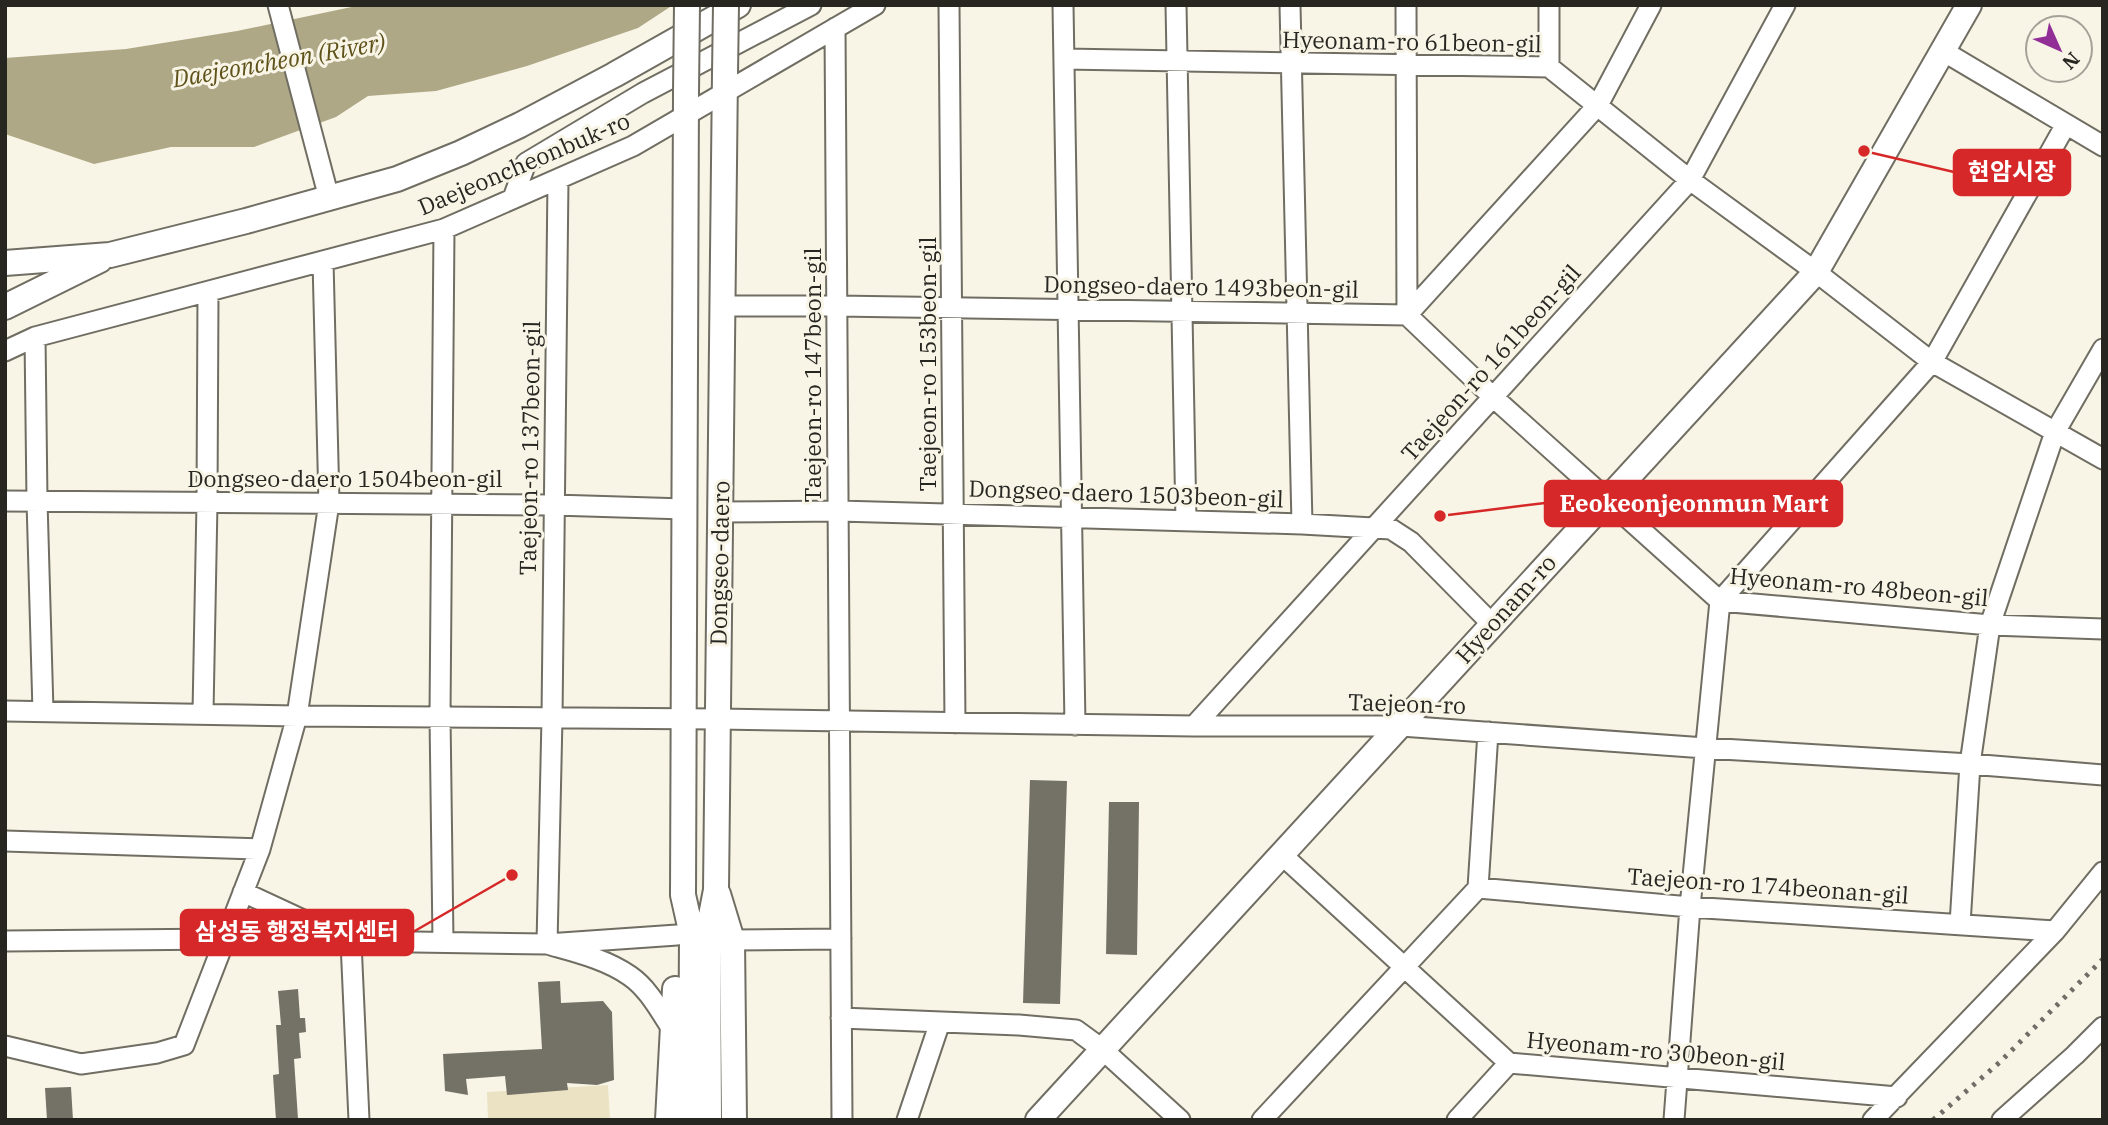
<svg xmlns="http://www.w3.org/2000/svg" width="2108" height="1125" viewBox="0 0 2108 1125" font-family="'IBM Plex Serif','Noto Sans KR',serif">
  <rect width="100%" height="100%" fill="#f8f5e7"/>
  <path fill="#eae2c3" d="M608 1085 610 1120H488L487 1092Z"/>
  <path fill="#afa887" d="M361 5H673L638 28 527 66 436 91 368 96 336 117 254 147H171L94 164 5 134V58L126 49 237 31Z"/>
  <path fill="#747166" d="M1030 780 1067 781 1060 1004 1023 1003Z
    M1109 802H1139L1137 955 1106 954Z
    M560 981 561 1003 603 1001 612 1012 614 1080 597 1085 567 1083 568 1090 507 1095 505 1076 466 1079 468 1095 445 1091 443 1054 542 1049 538 982Z
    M298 989 300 1018H305L306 1032 299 1033 301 1058 294 1059 298 1119 276 1120 273 1075 279 1074 276 1025H281L278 991Z
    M71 1087 73 1120H47L45 1088Z"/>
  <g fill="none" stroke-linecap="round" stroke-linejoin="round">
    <g stroke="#706d62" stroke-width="23">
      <path id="minor" d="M278 5 329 198
        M949 5 955 723
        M1063 5 1075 725
        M1176 5 1186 521
        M1290 5 1302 524
        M1406 5 1407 315
        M1549 5V67
        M835 28 842 1120
        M1943 51 2103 146
        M1064 59 1549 67 1690 180 1816 272 1932 362 2103 459
        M558 179 552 718 547 944C575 952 606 959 630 976 649 989 661 1013 674 1032
        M513 198 526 163 643 93 811 5
        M723 306H837L1407 315 1493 397 1720 601 1990 625 2103 629
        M1407 315 1598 105 1651 5
        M35 337 37 501 43 711
        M5 351 35 337 444 229 633 146 875 5
        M5 501 554 505 685 509
        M720 512 839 511 1302 524 1391 529 1411 542 1492 624
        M5 711 297 716 718 719 1194 726H1401L1705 748 1970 764 2103 775
        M203 713 207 503 208 292
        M1194 726 1690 180 1785 5
        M5 841 260 849
        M1281 854 1509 1063 1897 1097
        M1478 888 1690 907 2055 931
        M243 892 344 939
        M1960 924 1970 764 1990 625 2055 432 2103 349
        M732 940 841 939
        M5 941 224 939 547 944 677 935
        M443 941 440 716 444 229
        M351 942 359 1120
        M841 1018 1019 1025 1076 1030 1102 1049 1180 1120
        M5 1046 81 1064 157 1053 184 1045 260 849 297 716 329 503 323 261
        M907 1120 940 1022
        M1262 1120 1478 888 1488 732
        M1457 1120 1509 1063
        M1674 1120 1690 907 1720 601 1932 362 2065 126
        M1873 1120 2055 931 2103 872
        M2002 1120 2075 1055 2103 1027"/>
    </g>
    <g stroke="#706d62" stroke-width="28">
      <path id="major" d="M686 92 683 895 692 935 691 1120
        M5 263 110 255 246 221 397 179 461 153 520 125 614 75 738 5
        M5 307 100 260
        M718 894 732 940 734 1120
        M668 1120 675 989
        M709 1120 708 931 716 890 725 73
        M1038 1120 1816 272 1969 5"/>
    </g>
    <use href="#minor" stroke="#fff" stroke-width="19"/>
    <use href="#major" stroke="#fff" stroke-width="24"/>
    <path stroke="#6f6d65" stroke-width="5" stroke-dasharray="3.5 7" stroke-linecap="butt" d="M1933 1120 2000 1062 2103 959"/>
    <g stroke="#706d62" stroke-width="28" stroke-linecap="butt">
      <path id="major-bridge" d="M725 73 726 5
        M686 92 687 5"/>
    </g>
    <use href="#major-bridge" stroke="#fff" stroke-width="24"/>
  </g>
  <g text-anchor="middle" stroke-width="6" stroke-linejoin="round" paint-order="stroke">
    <g font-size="23" fill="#272621" stroke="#f8f5e7">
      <text transform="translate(1412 42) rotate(1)" y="8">Hyeonam-ro 61beon-gil</text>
      <text transform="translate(524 164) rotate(-23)" y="8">Daejeoncheonbuk-ro</text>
      <text transform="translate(1201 287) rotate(1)" y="8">Dongseo-daero 1493beon-gil</text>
      <text transform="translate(1491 363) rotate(-48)" y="8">Taejeon-ro 161beon-gil</text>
      <text transform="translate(928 364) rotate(-90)" y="8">Taejeon-ro 153beon-gil</text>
      <text transform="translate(813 375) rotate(-90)" y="8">Taejeon-ro 147beon-gil</text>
      <text transform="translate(530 448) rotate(-89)" y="8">Taejeon-ro 137beon-gil</text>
      <text x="345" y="487">Dongseo-daero 1504beon-gil</text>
      <text transform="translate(1126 494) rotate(2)" y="8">Dongseo-daero 1503beon-gil</text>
      <text transform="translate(720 563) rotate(-89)" y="8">Dongseo-daero</text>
      <text transform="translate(1859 587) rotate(5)" y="8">Hyeonam-ro 48beon-gil</text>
      <text transform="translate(1506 609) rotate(-48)" y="8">Hyeonam-ro</text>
      <text transform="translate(1407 704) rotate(2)" y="8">Taejeon-ro</text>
      <text transform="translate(1768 886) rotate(4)" y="8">Taejeon-ro 174beonan-gil</text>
      <text transform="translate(1656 1051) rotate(5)" y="8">Hyeonam-ro 30beon-gil</text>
    </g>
    <g font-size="24" font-style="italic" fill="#5e5119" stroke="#f8f5e7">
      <text transform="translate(279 61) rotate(-10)" y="8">Daejeoncheon (River)</text>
    </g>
  </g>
  <path fill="none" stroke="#d62828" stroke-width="2.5" d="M1864 151L1954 172M1440 516L1545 503M512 875L413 932"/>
  <g fill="#d62828" stroke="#f8f5e7" stroke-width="2.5">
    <circle cx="1864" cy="151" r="7"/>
    <circle cx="1440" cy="516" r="7"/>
    <circle cx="512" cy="875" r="7"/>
  </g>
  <g fill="#d62828" stroke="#d62828" stroke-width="2.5">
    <rect x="1954" y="150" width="116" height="45" rx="7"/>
    <rect x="1545" y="481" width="297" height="45" rx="7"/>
    <rect x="181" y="910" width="232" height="45" rx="7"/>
  </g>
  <g font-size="24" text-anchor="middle" font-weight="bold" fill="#fff">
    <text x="2012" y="180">현암시장</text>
    <text x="1694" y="512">Eeokeonjeonmun Mart</text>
    <text x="297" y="940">삼성동 행정복지센터</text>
  </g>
  <rect width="2108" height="1125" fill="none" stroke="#272621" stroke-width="14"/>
  <g transform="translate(2059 49) rotate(135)"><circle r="33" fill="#f8f5e7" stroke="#a4a298" stroke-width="2"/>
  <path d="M0-5L12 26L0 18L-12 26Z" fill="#912f96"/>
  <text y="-10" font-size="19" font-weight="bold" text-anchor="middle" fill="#272621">N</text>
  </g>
</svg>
